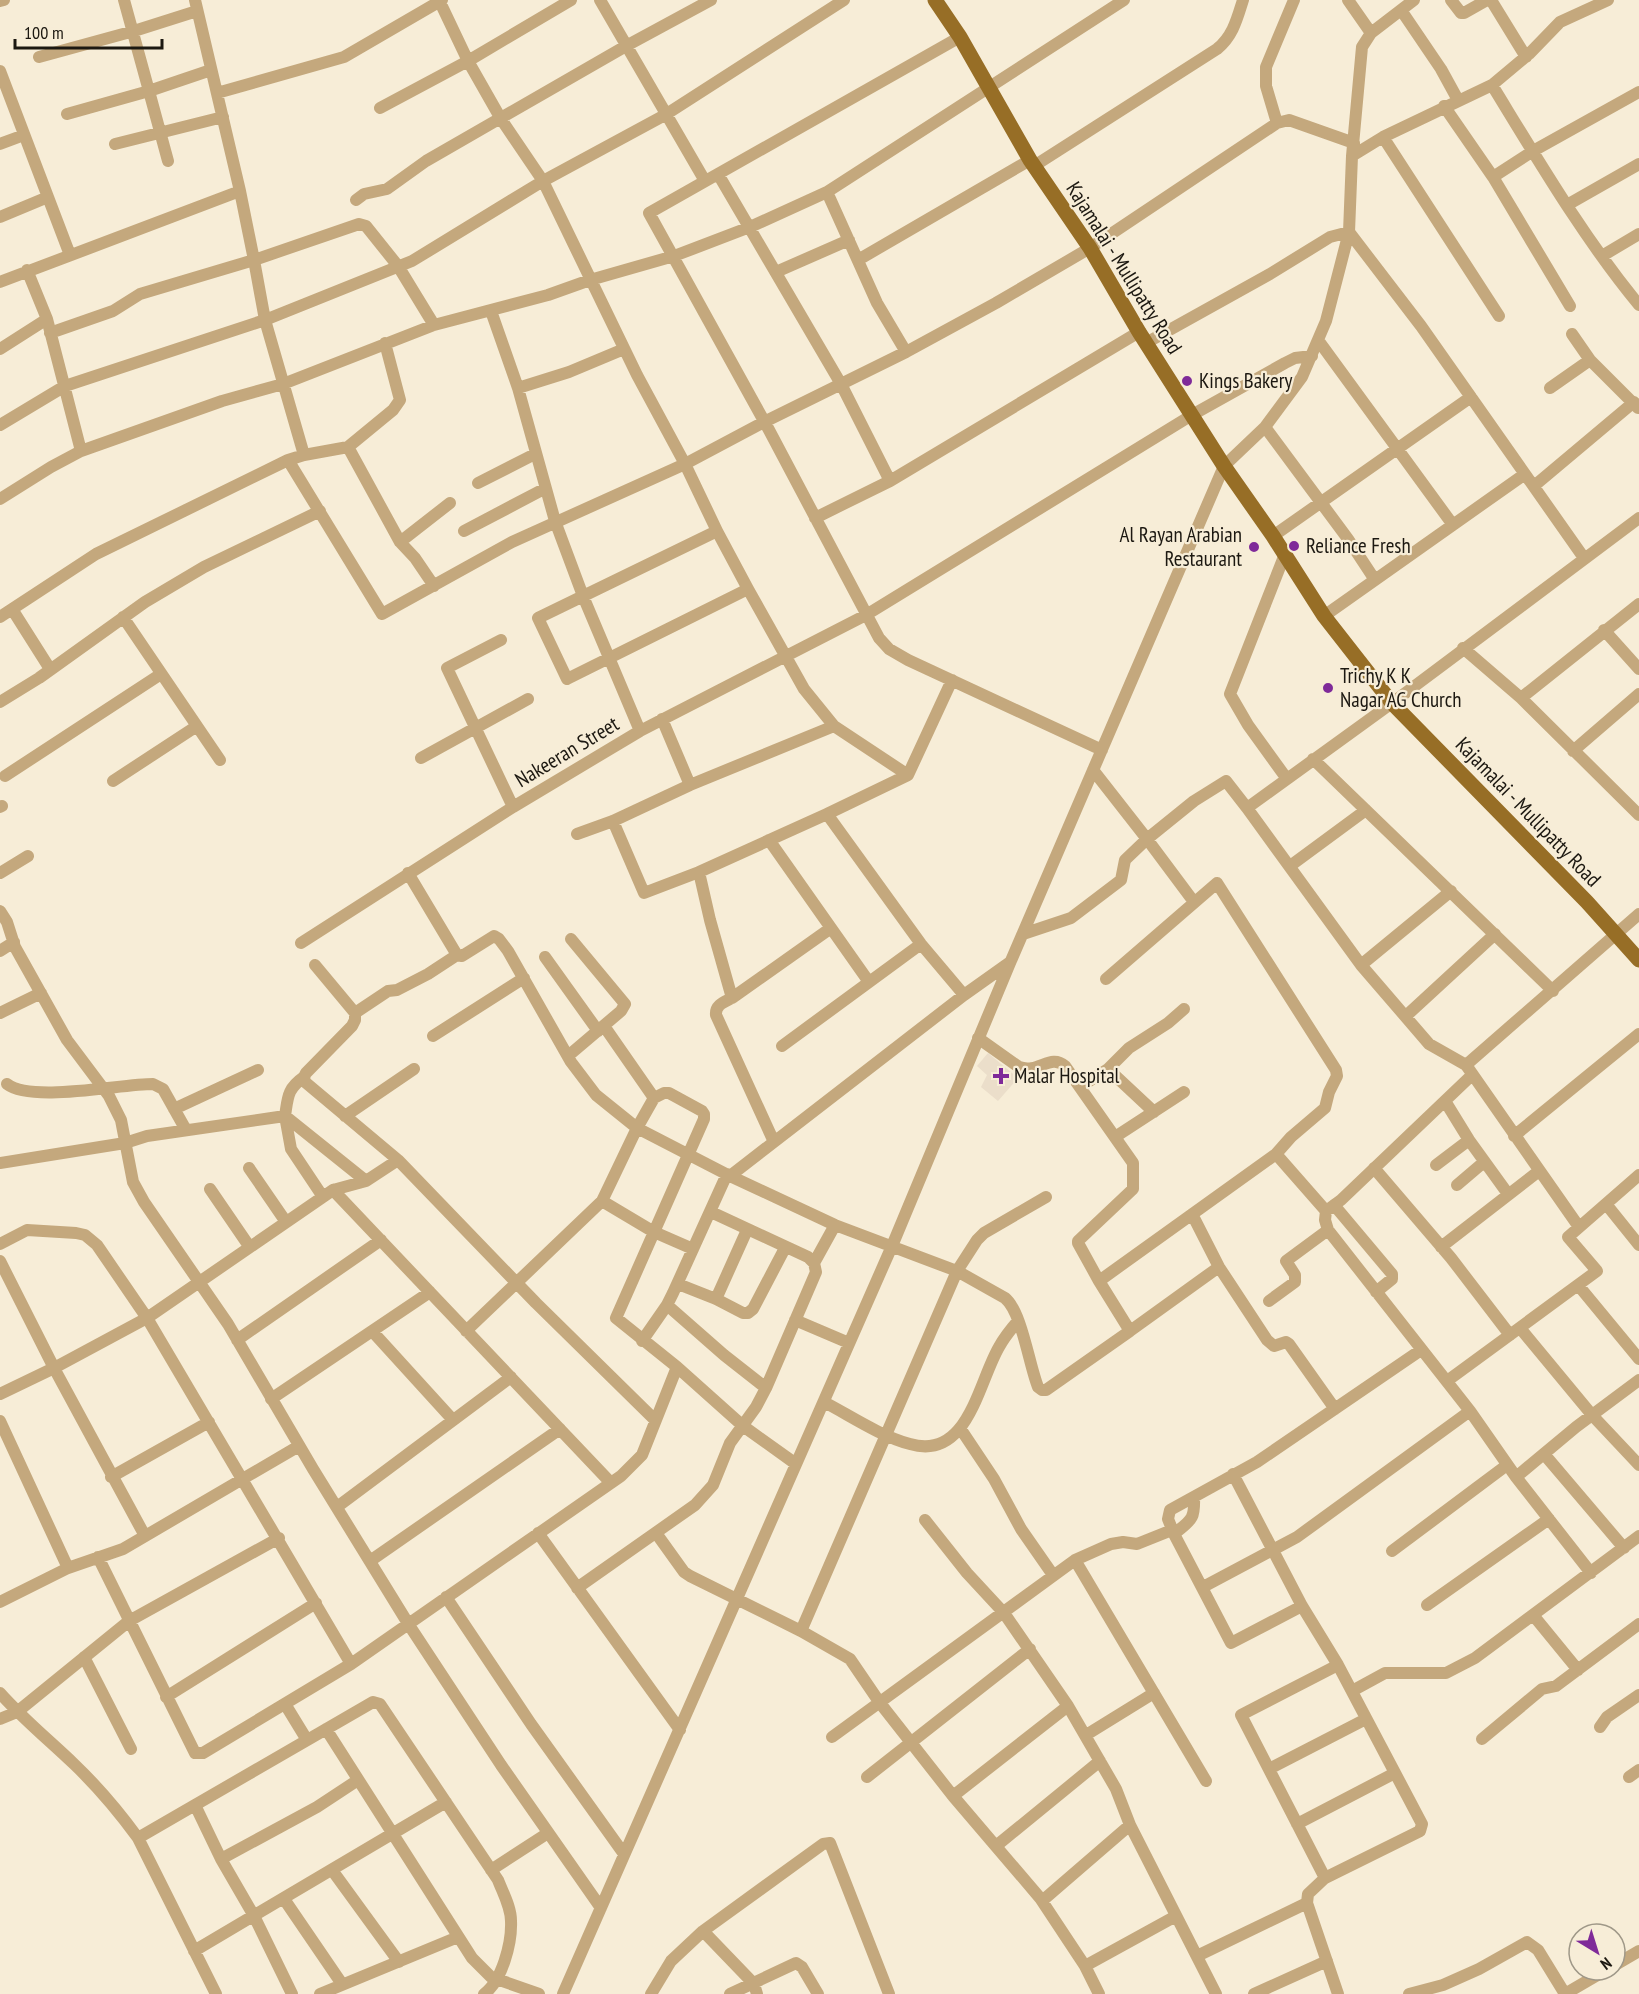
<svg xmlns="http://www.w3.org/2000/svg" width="1639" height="1994" viewBox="0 0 1639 1994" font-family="'PT Sans Narrow',sans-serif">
  <rect width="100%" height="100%" fill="#f7edd7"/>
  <path fill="#ebdeca" d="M988 1053 1018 1078 998 1101 981 1087 987 1075 977 1066Z"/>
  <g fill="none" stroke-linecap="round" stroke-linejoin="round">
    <path stroke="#c4a87d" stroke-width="12" d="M439 0 468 61 501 119 543 181 637 375 685 464 717 531 748 589 804 689 834 726 908 775
      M600 0 705 181
      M1348 0 1371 33
      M1451 0 1461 13H1464L1487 0
      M1491 0 1526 57
      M0 1 4 0
      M1401 10 1441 69 1458 100
      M960 37 649 213 769 430 879 638 889 649 908 660 1102 750
      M39 57 134 31 197 11
      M0 71 70 255
      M1492 85 1529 54 1560 22 1608 0
      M217 93 344 57 442 0
      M1444 106 1493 177 1570 306
      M380 108 468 61 571 0
      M67 114 149 91 124 0
      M1277 123 1266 86V67L1294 0
      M1383 137 1499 316
      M0 144 24 135
      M115 144 223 117
      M1352 156 1383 137 1492 85C1538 160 1583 237 1639 305
      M168 161 149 91 211 70
      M1034 166 1217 49C1233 36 1237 19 1243 0
      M718 174 841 384 890 481
      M1493 177 1533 151 1639 92
      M827 192 877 303 906 352
      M356 200 364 194 387 189 426 161 626 46 711 0
      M1567 205 1639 164
      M0 217 48 197
      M1602 256 1639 234
      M858 260 1030 160
      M27 270 47 319 81 451
      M776 272 849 240
      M0 282 240 191 195 0
      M491 311 518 388 555 521 583 596 640 731
      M434 325 398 266 366 226 359 224 254 260 265 320 304 455 288 460 382 614 512 542 685 464 764 422 906 352 996 303 1090 248 1277 123 1289 120 1354 143
      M50 333 113 311 140 294 254 260 240 191
      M1572 334 1590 360 1638 408
      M1318 340 1453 525
      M1146 343 1270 274 1330 237 1349 232 1421 326 1584 558
      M0 349 47 319
      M518 388 569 372 624 349
      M1550 388 1590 360
      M0 425 65 386 265 320 412 261 543 181 665 115 844 0
      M1265 427 1348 539 1375 580
      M348 447 400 542 415 558 434 586
      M304 455 348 447 393 410 400 400 385 343
      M478 483 535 454
      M1534 486 1634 402
      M0 499 51 467 81 451 222 401 283 384 434 325 548 295 590 280 674 256 750 227 827 192 1124 0
      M815 518 890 481 1139 332
      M464 531 544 489
      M717 531 538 618 567 679 748 589
      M1273 536 1471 397
      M400 542 450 503
      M1285 554 1230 694 1248 725 1287 779
      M12 609 50 669
      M1324 616 1525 474
      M0 617 96 554 288 460
      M123 617 220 760
      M1604 630 1639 669
      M501 640 447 668 513 807
      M1463 648 1521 698 1639 815
      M1521 698 1639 604
      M0 702 39 678 145 602 204 567 320 511
      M662 719 690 785
      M1573 751 1639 694
      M421 758 528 699
      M1313 759 1553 991
      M1093 770 1147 839 1194 801 1226 781 1247 808 1392 703 1639 518
      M5 776 161 674
      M113 781 197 726
      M0 807 2 806
      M1247 808 1361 965 1429 1044 1466 1065
      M827 814 908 775 952 680
      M613 821 644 893 699 872
      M577 834 613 821 690 785 834 726
      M769 840 869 982
      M1290 866 1366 810
      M0 873 28 856
      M408 873 457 955 462 956 494 936 499 939 508 951 571 1062 596 1095 637 1128 730 1176 835 1225 957 1271 1005 1298C1022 1312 1029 1365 1038 1387L1042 1390H1046L1130 1331 1099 1281 1078 1243V1241L1133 1189V1163L1065 1066C1050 1053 1039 1074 1019 1067L978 1038
      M0 911 7 922 15 947 67 1040 109 1096 121 1120 133 1182 144 1202 228 1324 313 1469 409 1625 501 1765 601 1908
      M1023 934 1071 918 1121 880 1125 860 1147 839 1194 902
      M301 943 513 807 640 731 866 615 1192 415 1285 363 1295 358 1312 356
      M0 951 14 942
      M545 957 598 1031
      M315 965 355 1013V1020L352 1026 306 1073 304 1077 305 1082 398 1160 536 1303 655 1420
      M1361 965 1451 891
      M1106 979 1217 883 1336 1070 1337 1076 1329 1092 1325 1108 1291 1137 1276 1154
      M732 998 831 928
      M0 1013 41 993
      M355 1013 388 991 397 990 428 974 457 955
      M1406 1016 1495 934
      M604 1026 654 1098
      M433 1036 524 978
      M782 1046 921 944
      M568 1056 621 1011 625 1004 571 939
      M1108 1069 1154 1112
      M304 1077C287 1089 288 1097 285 1116L366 1181
      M7 1084C32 1103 120 1084 153 1084L163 1089 186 1130
      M1080 1087 1108 1069 1129 1048 1168 1023 1184 1009
      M1445 1101 1469 1140 1508 1194
      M174 1109 258 1070
      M345 1116 414 1069
      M1514 1136 1639 1034
      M1115 1137 1184 1092
      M774 1142 716 1015C715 1005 724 1002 732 998L710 920 699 872 827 814 921 944 964 995
      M0 1163 125 1143 147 1136 285 1116 291 1149 323 1197
      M1436 1165 1469 1140
      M249 1168 286 1222
      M1374 1168 1451 1258 1510 1335
      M730 1176 964 995 1009 963
      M1457 1185 1484 1162
      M210 1189 249 1246
      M333 1190 366 1181 398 1160
      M602 1201 654 1232 693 1249
      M1606 1204 1639 1245
      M1334 1205 1392 1274V1279L1376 1292
      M1326 1211 1325 1220 1328 1230 1470 1411 1516 1477 1591 1573
      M1192 1214 1219 1267 1267 1340 1274 1346 1286 1342 1289 1344 1335 1409
      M1579 1227 1466 1065 1639 914
      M0 1244 27 1230 76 1233 85 1235 97 1245 147 1318 351 1664 621 1476 642 1455 677 1367
      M1441 1247 1539 1171
      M0 1261 54 1368 145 1536
      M814 1263 835 1225
      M1099 1281 1276 1154 1326 1211 1341 1200 1472 1075
      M678 1284 716 1299 743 1313H748L753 1309 785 1248
      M1578 1285 1639 1359
      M716 1299 747 1230
      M1269 1301 1295 1282V1275L1286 1261 1328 1230
      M667 1305 724 1355 766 1388
      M795 1320 849 1343
      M1520 1328 1592 1415 1639 1465
      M372 1331 453 1420
      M466 1331 602 1201 637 1128 654 1098 664 1093H669L702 1111 704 1114V1119L616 1318 677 1367 743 1426 796 1464
      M1130 1331 1219 1267
      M237 1340 381 1240
      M642 1341 667 1305 673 1293 727 1174
      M1447 1381 1597 1271 1568 1237 1639 1175
      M0 1394 54 1368 147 1318 333 1190 611 1483
      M271 1399 430 1292
      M824 1402C851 1416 880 1436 910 1444 968 1461 978 1383 999 1347 1004 1338 1011 1329 1018 1321
      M0 1421 68 1568
      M960 1428 994 1479 1021 1529 1053 1575
      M1544 1454 1624 1548
      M1233 1474 1302 1606 1338 1665 1422 1824 1420 1831 1325 1878 1308 1894 1307 1903 1338 1994
      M111 1477 209 1422
      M1516 1477 1576 1427 1639 1380
      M337 1507 511 1377
      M925 1520 967 1573 1004 1613 1068 1706 1116 1789 1130 1825 1216 1994
      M538 1533 680 1730
      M656 1533 684 1572 690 1576 801 1631 850 1659 880 1703 953 1796 1040 1898 1085 1966 1099 1994
      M1174 1534C1191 1520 1195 1520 1194 1497
      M1392 1551 1507 1465
      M98 1557 195 1753H203L351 1664
      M1075 1560 1206 1781
      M370 1561 560 1429
      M1203 1587 1297 1537 1470 1411
      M577 1588 695 1505 713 1485 730 1443 756 1407 766 1388 816 1272 814 1263 808 1257 711 1212
      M446 1597 531 1724 624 1854
      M0 1602 68 1568 123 1549 299 1446
      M1427 1605 1549 1519
      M1302 1606 1231 1643 1174 1534 1168 1519 1170 1510 1257 1462 1421 1350
      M1533 1615 1578 1670
      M801 1631 957 1271 977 1240 984 1233 1046 1197
      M84 1657 131 1749
      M1352 1691 1385 1673H1446L1475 1658 1639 1536
      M0 1693C23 1719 49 1740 74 1764 97 1786 119 1812 138 1838L216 1994
      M166 1697 316 1603
      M285 1704 307 1740
      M0 1719 17 1712 129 1621 279 1538
      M1600 1727 1607 1717 1639 1695
      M326 1729 472 1958 491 1977 539 1994
      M1086 1735 1154 1693
      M832 1737 1075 1560 1111 1544 1123 1542 1137 1544 1172 1530
      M1482 1739 1542 1689 1556 1686 1639 1624
      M1269 1769 1366 1719
      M867 1777 1030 1649
      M1629 1777 1639 1770
      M953 1796 1068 1706
      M195 1805 221 1859 254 1916 292 1994
      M1297 1824 1395 1773
      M138 1838 373 1702 380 1704 498 1880C503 1893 511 1907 511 1921 512 1943 502 1981 484 1994
      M996 1846 1100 1761
      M221 1859 317 1807 358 1780
      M332 1870 399 1962
      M491 1870 548 1833
      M1325 1878 1241 1715 1338 1665
      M284 1899 342 1984
      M1042 1901 1130 1825
      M703 1931 754 1984 757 1994
      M194 1951 446 1802
      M1197 1956 1307 1903
      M1615 1965 1639 1951
      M1085 1966 1176 1916
      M320 1994 458 1937
      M563 1994 892 1246 1010 963 1224 466 1265 427 1302 377 1326 321 1349 232 1352 156 1362 47 1371 33 1414 0
      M651 1994 671 1961 703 1931 823 1844 830 1843 889 1994
      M730 1994 796 1963 802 1967 818 1994
      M1254 1994 1327 1961
      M1409 1994 1443 1985 1479 1969 1527 1942 1538 1950 1565 1994
      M1565 1994 1606 1970"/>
    <path stroke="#976e26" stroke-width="15" d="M935 0 960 37 1030 160 1090 248 1139 332 1224 466 1273 536 1324 616 1392 703 1587 902 1639 960"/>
  </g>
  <g fill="#7f2a99" stroke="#f7edd7" stroke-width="2">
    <circle cx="1187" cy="381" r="6"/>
    <circle cx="1294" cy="546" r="6"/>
    <circle cx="1254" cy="547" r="6"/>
    <circle cx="1328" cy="688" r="6"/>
    <path d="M998 1067h6v6h6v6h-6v6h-6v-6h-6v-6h6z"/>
  </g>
  <g text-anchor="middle" stroke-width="4.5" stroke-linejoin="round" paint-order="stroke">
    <g font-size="21" fill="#1c1811" stroke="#f7edd7">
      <text transform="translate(1124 268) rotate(58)" y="7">Kajamalai - Mullipatty Road</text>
      <text transform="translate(567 752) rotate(-31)" y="7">Nakeeran Street</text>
      <text transform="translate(1528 812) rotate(46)" y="7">Kajamalai - Mullipatty Road</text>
    </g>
    <g font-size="21" fill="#1c1811" stroke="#f7edd7" text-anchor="start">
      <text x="1199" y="388">Kings Bakery</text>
      <text x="1242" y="542" text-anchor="end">Al Rayan Arabian<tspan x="1242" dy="24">Restaurant</tspan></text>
      <text x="1306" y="553">Reliance Fresh</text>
      <text x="1340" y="683">Trichy K K<tspan x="1340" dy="24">Nagar AG Church</tspan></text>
      <text x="1014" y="1083">Malar Hospital</text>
    </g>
  </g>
  <g transform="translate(1597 1952) rotate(142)"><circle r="28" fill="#f7edd7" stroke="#9f9888" stroke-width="1.5"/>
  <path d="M0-4.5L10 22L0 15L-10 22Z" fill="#7f2a99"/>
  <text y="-9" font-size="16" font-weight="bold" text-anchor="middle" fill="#1c1811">N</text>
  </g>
  <path d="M15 39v9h147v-9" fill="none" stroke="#1c1811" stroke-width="3"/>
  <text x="24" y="39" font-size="18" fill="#1c1811" stroke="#f7edd7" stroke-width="4.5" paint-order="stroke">100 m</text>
</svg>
